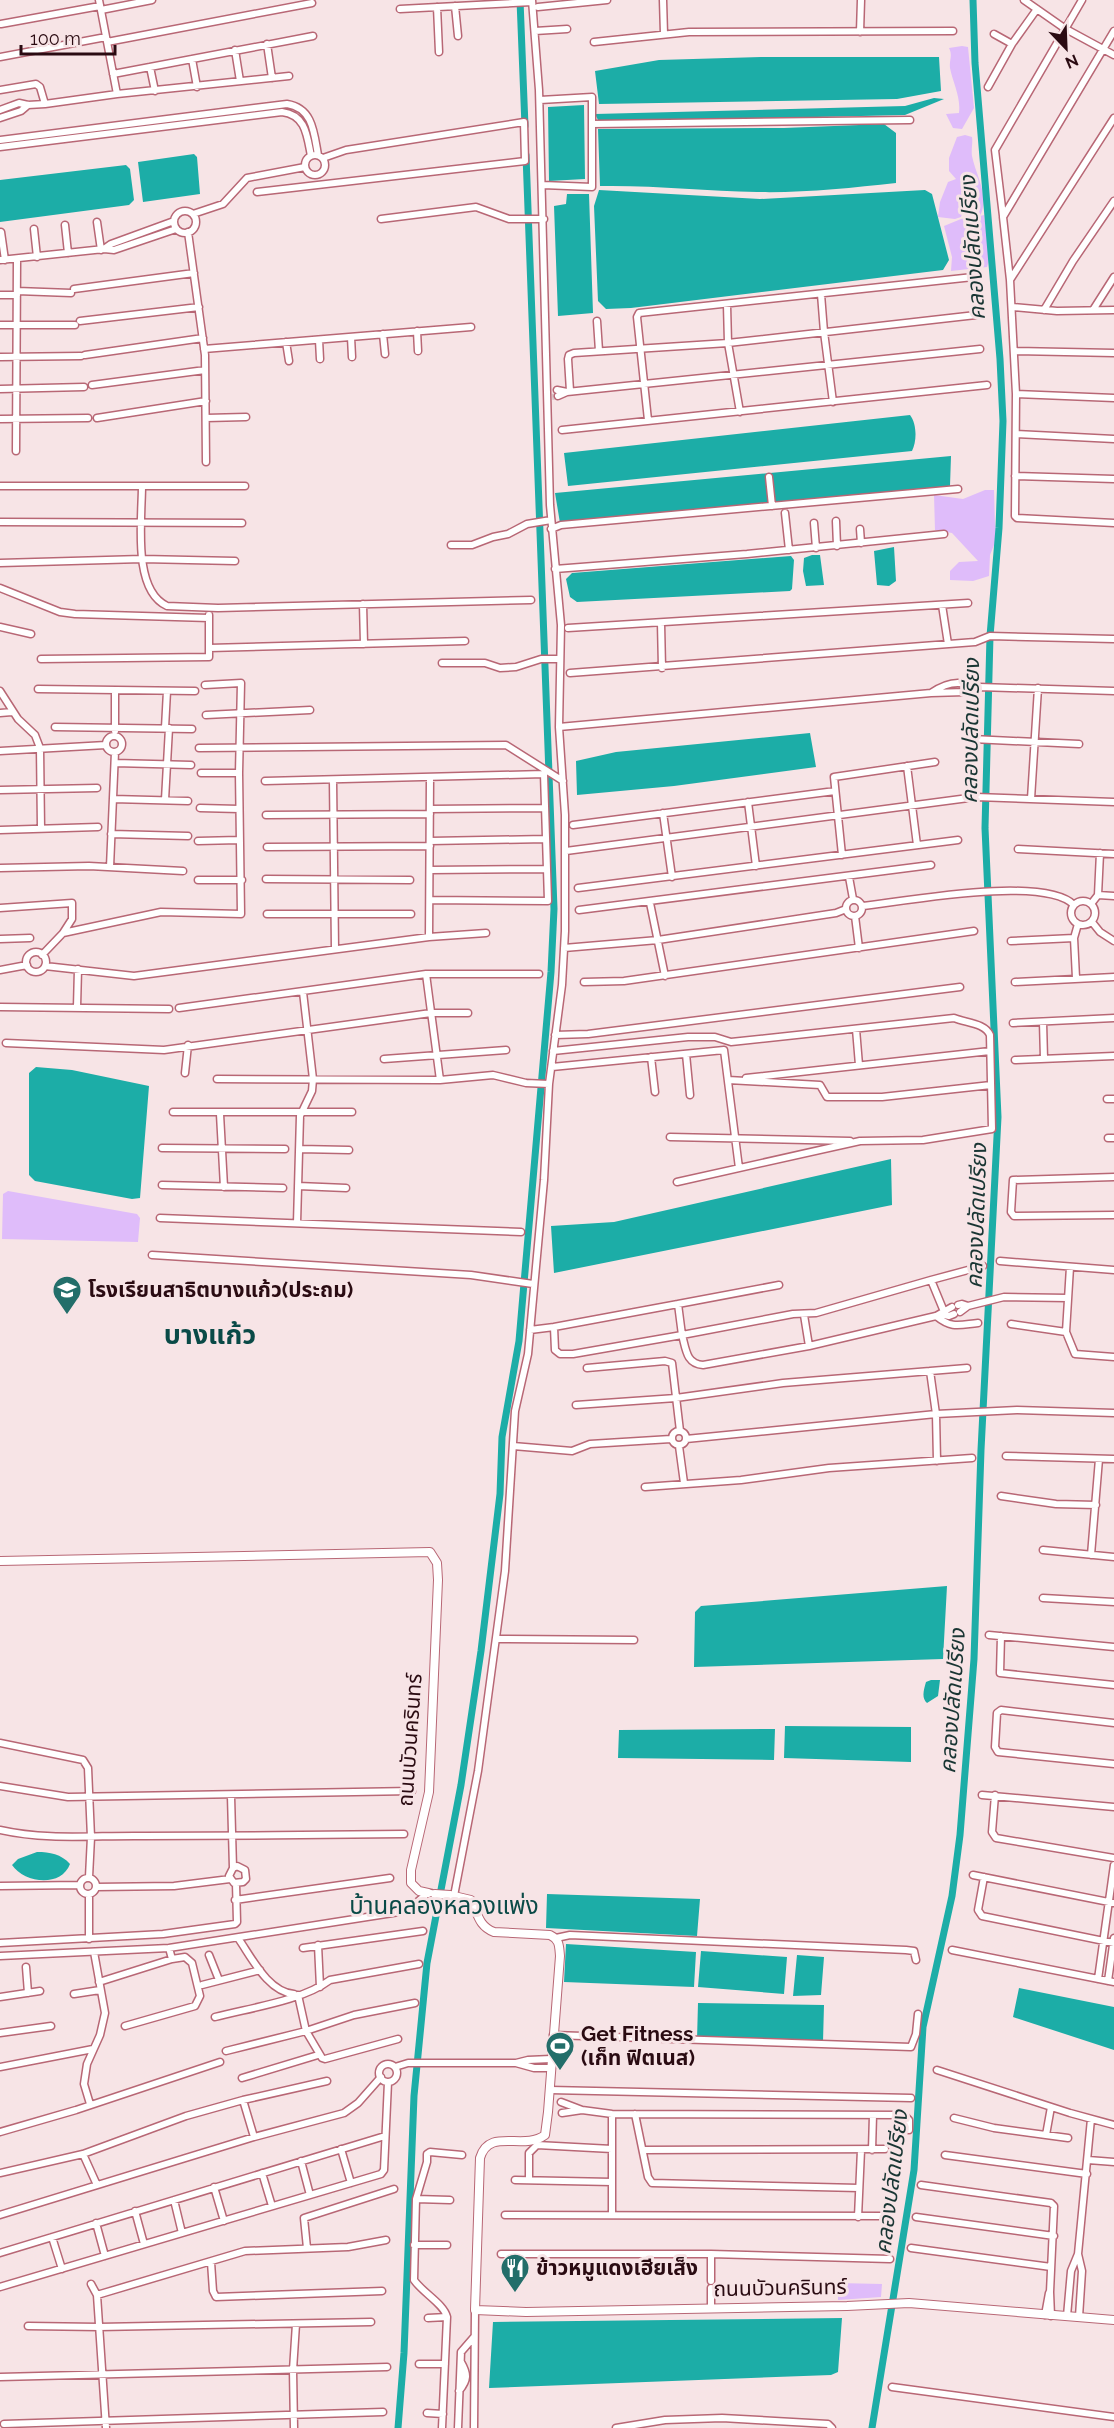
<svg xmlns="http://www.w3.org/2000/svg" width="1114" height="2428" viewBox="0 0 1114 2428" font-family="Raleway,'Noto Sans Thai',sans-serif">
  <rect width="100%" height="100%" fill="#f7e4e6"/>
  <path fill="#dfbcfa" d="M962 46 968 47 974 108 962 129 953 128 946 114 959 113C961 97 953 83 950 68 949 60 953 56 949 48Z
    M965 135 972 137C973 143 971 149 972 156 976 176 990 196 980 216L984 215C986 232 993 251 987 267L951 271 952 257 944 226 961 219 979 216 969 210 963 211 961 217 955 219 938 217 940 202 948 182 956 179 949 171V158L957 137Z
    M985 490H994L995 525 998 535 990 555 989 576 973 581 950 580V571L959 562 978 561 952 533 935 530 934 495 963 499Z
    M8 1191 137 1214 140 1218 138 1242 2 1239 3 1194Z
    M838 2283 882 2284 881 2297 838 2300Z"/>
  <path fill="#1cada7" d="M761 57H939L941 91 897 99 599 104 595 71 659 60Z
    M934 98 944 99 905 115 599 122 595 114 905 106Z
    M584 105 585 179 549 181 548 107Z
    M884 124 896 133V183C850 188 804 193 757 192 705 191 653 185 600 186L598 129 784 128Z
    M194 154 197 157 200 194 143 202 138 162Z
    M126 165 130 169 134 200 129 205 0 222V180Z
    M599 190 760 199 925 190 932 194 949 260 943 270 631 308 606 309 598 301 594 206Z
    M567 194H589L593 313 558 316 554 206 566 204Z
    M910 415C917 424 917 441 912 451L568 486 564 453Z
    M951 456 950 486 560 523 555 493Z
    M894 547 896 581 889 586 877 585 874 551Z
    M812 555H820L824 585 806 586 803 571 804 558Z
    M791 556 794 560 792 589 790 591 577 602 570 597 566 579 572 573Z
    M810 733 816 767 674 786 577 795 576 761 616 752Z
    M36 1067 72 1070 149 1086 140 1198 132 1199 35 1181 29 1175V1073Z
    M891 1159 892 1205 554 1273 551 1226 614 1222Z
    M947 1586 943 1659 694 1667 695 1612 701 1606Z
    M931 1680H940L938 1696 927 1703C921 1698 924 1689 926 1682Z
    M785 1726 911 1727V1762L784 1758Z
    M775 1729 774 1760 618 1758 619 1730Z
    M37 1852C50 1852 61 1854 70 1864 61 1888 24 1883 12 1865L18 1859Z
    M547 1894 700 1899 697 1936 546 1928Z
    M566 1944 696 1952 694 1987 564 1982Z
    M701 1951 787 1957 784 1994 698 1987Z
    M797 1955 824 1957 821 1995 793 1996Z
    M1019 1988 1114 2007V2050L1013 2017Z
    M698 2003 824 2005 823 2042 697 2040Z
    M842 2318 838 2372 831 2375 489 2388 493 2322Z"/>
  <g fill="none" stroke-linecap="round" stroke-linejoin="round">
    <path stroke="#1cada7" stroke-width="7" d="M520 0 525 126
      M398 2428 404 2353 414 2096 427 1963 461 1785 481 1651 500 1494 502 1437 519 1341 551 972 554 909 526 155
      M872 2428 914 2170 923 2027 952 1896 960 1835 974 1659 981 1450 998 1117 985 828 990 636 999 528 1003 421 1000 359 975 63 973 0"/>
    <path stroke="#d8c3c6" stroke-width="6" stroke-dasharray="6 3" stroke-linecap="butt" d="M552 397 558 396"/>
    <g stroke="#b86775" stroke-width="9">
      <path id="minor" d="M99 0 117 94
        M663 0 664 34
        M1024 0 1064 28 1114 55
        M455 6 458 36
        M437 7 439 52
        M538 7 607 0
        M400 9 532 2
        M101 10 152 0
        M1 24 100 6
        M535 31 567 29
        M860 32 861 0
        M994 34 1012 44
        M107 42 312 3
        M594 42 689 32 953 31
        M267 44 272 78
        M235 50 240 81
        M0 57 106 37
        M192 59 197 87
        M150 67 155 91
        M113 74 313 36
        M988 87 1012 44 1037 9
        M0 90 36 84 40 87 45 104
        M540 100 592 97V124L910 120
        M0 110 19 103 28 105 45 104 117 94 289 76
        M0 118 21 111 28 105
        M1114 118 1010 280 1016 394 1015 516 1017 518 1114 523
        M0 140 287 104C313 108 314 133 318 155
        M0 147 282 112C306 115 307 136 311 156
        M305 165a10 10 0 1 1 20 0a10 10 0 1 1-20 0Z
        M543 185 592 187V124
        M257 192 525 161 524 122 346 150 323 158
        M174 222a11 11 0 1 1 22 0a11 11 0 1 1-22 0Z
        M193 214 223 204 247 178 305 167
        M1003 216 995 150 1082 0
        M381 219 476 207 509 219H544
        M97 222 101 250
        M65 225 68 253
        M34 229 37 257
        M1 232 5 260
        M188 232 205 355 206 462
        M104 249 111 244 174 221
        M0 260 104 249 114 250 176 229
        M1010 280 1003 217 1114 31
        M74 289 194 273
        M17 291 71 293
        M821 294 824 332 833 402
        M0 295H17
        M727 305 728 343 740 412
        M1012 307 1057 311 1114 310
        M1044 310 1073 261 1114 201
        M1093 310 1114 277
        M80 321 199 307
        M597 321 599 351
        M0 325H75
        M417 331 418 351
        M383 334 385 354
        M351 337 352 357
        M319 340 320 359
        M286 342 289 361
        M204 349 471 327
        M1015 351 1114 353
        M85 355 203 338
        M0 357 81 356
        M92 385 205 370
        M0 389 84 387
        M557 390 567 392 980 349
        M570 391 568 359 569 355 574 353 728 343 976 315
        M1016 394 1114 398
        M558 396 567 392
        M97 418 206 401
        M206 418 246 417
        M0 419 88 418
        M648 420 637 317 639 313 973 277
        M562 430 987 385
        M1016 434 1114 439
        M16 451 17 260
        M1015 476 1114 479
        M769 477 772 506
        M0 486H245
        M142 486C142 518 132 590 167 606L218 608 531 600
        M785 513 789 550
        M836 521 837 546
        M0 522 242 523
        M814 523 816 548
        M551 529 561 525 958 489
        M860 529 861 543
        M451 545H472L493 537 508 534 527 524 551 520
        M0 563 142 559 235 561
        M555 569 747 554 944 534
        M0 588 60 612 75 614 209 618
        M363 604 364 644
        M942 605 948 644
        M661 623 662 668
        M0 627 31 634
        M568 628 968 603
        M209 648V615
        M41 659 209 657V648L465 641
        M442 663H485L500 668 516 667 541 659H559
        M570 673 975 642 990 636 1114 639
        M205 685 241 683 239 773
        M974 688C959 678 944 684 931 693L965 692 979 687 1114 691
        M38 689 195 691
        M115 690V731
        M0 691 18 719 35 735 40 748 41 828
        M0 713 12 712
        M206 715 310 710
        M55 727 192 729
        M559 727 931 693
        M165 728 167 691
        M106 744a8 8 0 1 1 16 0a8 8 0 1 1-16 0Z
        M972 739 1079 744
        M199 748 506 745 563 781
        M0 751 106 745
        M115 763 191 765
        M907 766 917 845
        M333 780 335 949
        M265 781 544 774 548 901 430 900
        M0 790 97 788
        M113 799 188 801
        M1031 799 1038 688
        M165 800 169 728
        M748 802 756 866
        M200 808 239 809
        M430 809 545 808
        M663 813 672 877
        M266 815 430 814
        M573 825 835 791
        M0 830 98 827
        M111 834 188 836
        M198 841 239 840
        M430 841 546 839
        M267 847 430 846
        M1018 849 1114 854
        M566 851 976 797 1114 802
        M842 855 834 777 935 762
        M110 867 115 752
        M0 868 89 866 183 871
        M430 870 547 869
        M849 877 853 899
        M266 879 410 880
        M198 880H242
        M578 888 958 840
        M1098 895 1114 896
        M846 908a8 8 0 1 1 16 0a8 8 0 1 1-16 0Z
        M1071 913a12 12 0 1 1 24 0a12 12 0 1 1-24 0Z
        M650 903 665 976
        M1091 904 1098 895 1100 853
        M863 906C906 901 1044 875 1074 905
        M0 908 72 903V919L63 933
        M579 910 931 865
        M267 914H411
        M855 916 859 948
        M1092 922 1100 932 1114 941
        M429 937 430 778
        M0 939 30 938
        M1011 941 1074 938
        M564 948 658 940 836 913 846 909
        M26 962a10 10 0 1 1 20 0a10 10 0 1 1-20 0Z
        M42 955 63 933 161 912 241 914 239 773H201
        M45 966 134 976 429 937 486 933
        M0 970 27 965
        M426 974 440 1080
        M1076 978 1074 938 1078 924
        M584 982 624 981 974 931
        M1015 982 1114 977
        M0 1007 169 1009
        M77 1007 78 969
        M179 1008 426 974H539
        M1043 1022 1044 1059
        M1013 1023 1114 1018
        M856 1029 859 1065
        M555 1035 588 1034 960 987
        M6 1043 164 1050 431 1013H468
        M553 1051 688 1037H715L731 1042 954 1018C966 1023 985 1023 990 1035L992 1129 923 1140 860 1141 677 1182
        M686 1054 690 1095
        M651 1057 655 1092
        M384 1059 506 1050
        M1015 1060 1114 1056
        M552 1067 724 1050 739 1168
        M185 1073 188 1045
        M746 1078 990 1051
        M217 1079 440 1080 493 1075 526 1083 549 1084
        M728 1080 820 1085 827 1097H882L991 1085
        M1107 1099H1114
        M173 1112H352
        M220 1114 224 1187
        M670 1137 850 1141
        M1108 1138H1114
        M162 1148 285 1149
        M299 1149 349 1150
        M1114 1177 1013 1180 1011 1212 1014 1216 1114 1215
        M162 1185 283 1188
        M298 1186 346 1188
        M160 1218 521 1232
        M297 1223 300 1116 312 1091 313 1079 303 992
        M152 1255 471 1275 533 1284
        M1000 1261 1114 1270
        M779 1285 678 1304 682 1335 793 1314 816 1313 931 1280
        M958 1305 962 1304 968 1306
        M960 1312 968 1306 1004 1297 1068 1298
        M941 1314 949 1316 954 1314
        M945 1314 931 1280 983 1266
        M804 1315 809 1346
        M936 1316C952 1329 959 1325 978 1323
        M1011 1324 1066 1332 1075 1354 1114 1357
        M554 1327 678 1304
        M530 1330 554 1327 555 1350 560 1354H573L682 1335C686 1349 686 1364 703 1365L809 1346 936 1316 952 1307
        M1066 1332 1070 1267
        M587 1368 665 1361 672 1363 680 1431
        M930 1371 936 1414 937 1461
        M576 1405 676 1398 783 1383 967 1368
        M672 1438a7 7 0 1 1 14 0a7 7 0 1 1-14 0Z
        M686 1439 936 1414 1017 1410 1114 1413
        M513 1446 572 1451 590 1444 671 1439
        M679 1446 684 1483
        M1006 1456 1114 1459
        M645 1487 741 1480 829 1468 972 1458
        M1001 1496 1056 1504 1096 1505
        M1043 1550 1114 1557
        M1091 1555 1099 1459
        M1043 1598 1114 1602
        M989 1635 1114 1647
        M1001 1636 1000 1673 1114 1685
        M496 1639 634 1640
        M1114 1723 1001 1710 997 1713 995 1747 998 1752 1114 1764
        M0 1743 83 1760 88 1768 91 1837 89 1877
        M0 1786 68 1797 412 1791
        M982 1795 1114 1807
        M995 1795 992 1832 996 1838 1114 1858
        M231 1796 233 1868 229 1876 234 1883 243 1882 246 1879 245 1870 237 1866 233 1868
        M0 1830C49 1841 96 1835 145 1836 231 1836 318 1835 404 1834
        M973 1875 1114 1903
        M984 1877 978 1910 982 1916 1114 1943
        M80 1886a8 8 0 1 1 16 0a8 8 0 1 1-16 0Z
        M0 1886 80 1885
        M96 1887 174 1886 230 1879
        M89 1894V1939
        M452 1896H454L478 1771 505 1571 515 1411 528 1354 532 1310 544 1180 549 1084 562 985 565 931V815L559 727 561 625 550 505 539 90 532 0
        M235 1900 390 1878
        M238 1938C252 1958 268 1992 294 1994
        M556 1938 570 1935 906 1950 914 1951 916 1960
        M0 1943 163 1934 235 1924 237 1922 236 1883
        M318 1945 320 1987
        M303 1948 423 1931
        M952 1950 1114 1982
        M209 1955 219 1980
        M0 1956 169 1948 399 1912 410 1908 428 1893H431
        M26 1967 28 1993
        M1098 1979 1114 1865
        M1108 1981 1114 1938
        M99 1982 172 1959
        M202 1985 260 1970
        M74 1994 100 1990
        M298 1995 306 2031 322 2058 325 2059 398 2039
        M0 1997 40 1991
        M215 2017C249 2008 302 2001 330 1980L419 1964
        M125 2026 195 2006 200 1996 192 1963 185 1957 172 1959 169 1948
        M0 2033 51 2026
        M553 2035 911 2047 916 2034 918 2014
        M226 2051 306 2031 354 2015 415 2003
        M516 2063 534 2068H550
        M379 2073a9 9 0 1 1 18 0a9 9 0 1 1-18 0Z
        M0 2067 93 2049
        M395 2067 408 2063H516L528 2060 551 2059
        M937 2070 1070 2113 1114 2125
        M242 2078 318 2055
        M550 2090 911 2098
        M243 2100 254 2137
        M561 2102 582 2110 612 2114 904 2115 909 2120V2130
        M90 2104 84 2084 87 2064 100 2035 105 2013 94 1952
        M562 2113 582 2110
        M612 2114V2215
        M635 2114 648 2177 652 2183 859 2188
        M954 2118 994 2128 1068 2138
        M0 2132 76 2110 220 2062
        M1046 2135 1051 2107
        M341 2149 351 2183
        M643 2150 885 2149
        M872 2150 873 2115
        M83 2154 97 2185
        M945 2155 1087 2174
        M1088 2160 1114 2162
        M301 2161 310 2195
        M0 2173 83 2154 186 2116 243 2100 327 2081
        M262 2173 272 2206
        M515 2180 612 2182
        M529 2180V2153L537 2145 612 2149
        M921 2185 1051 2203 1054 2206 1050 2292 1051 2316
        M214 2187 224 2221
        M416 2199 450 2200
        M174 2200 182 2233
        M135 2211 144 2244
        M0 2215 254 2137 344 2113 358 2103 381 2077
        M505 2215 888 2216
        M858 2217 861 2150
        M916 2217 1054 2236
        M96 2223 105 2256
        M52 2237 62 2269
        M414 2245H447
        M307 2248 304 2218 394 2189
        M911 2248 1051 2267
        M0 2253 385 2136
        M501 2254H711L890 2259
        M1078 2254 1082 2271 1079 2317
        M211 2262 213 2291 216 2297 382 2291
        M711 2281V2254
        M91 2284 97 2295 106 2428
        M0 2287 381 2174 384 2170 388 2082
        M97 2295 245 2251 348 2247 386 2240
        M711 2307V2288
        M1045 2315 1049 2293
        M1067 2316 1071 2271 1078 2254 1091 2119
        M428 2318 447 2317
        M28 2326 99 2327 371 2322
        M419 2364H445
        M0 2377 387 2367
        M892 2387 1114 2417
        M459 2391C468 2380 468 2374 461 2362
        M427 2413 443 2414
        M4 2424 383 2412
        M294 2428 293 2370 296 2324
        M442 2428 447 2317C444 2304 423 2293 414 2280L416 2199 427 2162V2154L430 2152 462 2155
        M458 2428 461 2352 474 2337
        M474 2428 475 2310
        M616 2428 665 2420 722 2418 828 2424 832 2428"/>
    </g>
    <g stroke="#b86775" stroke-width="10">
      <path id="tertiary" d="M0 1561 430 1552 437 1563 438 1580 429 1792 411 1870V1883L419 1891 428 1893
        M435 1894 450 1895
        M454 1896 471 1900C478 1913 478 1926 494 1932L550 1935C560 1940 559 1946 560 1956L548 2112 545 2135C523 2151 489 2127 480 2158L475 2310 526 2312 847 2306 909 2303 1114 2320"/>
    </g>
    <use href="#minor" stroke="#fff" stroke-width="6"/>
    <use href="#tertiary" stroke="#fff" stroke-width="8"/>
  </g>
  <defs>
    <g id="school-pin" transform="scale(1.5)"><path d="M0 17L-7.5 6A9.5 9.5 0 1 1 7.5 6Z" fill="#236e6a" stroke="#f7e4e6"/><path d="M0-5L7-2L0 1L-7-2ZM-4 1L0 2.5L4 1V4Q0 6-4 4Z" fill="#fff"/></g>
    <g id="stadium-pin" transform="scale(1.5)"><path d="M0 17L-7.5 6A9.5 9.5 0 1 1 7.5 6Z" fill="#236e6a" stroke="#f7e4e6"/><path d="M0-5a6.5 5 0 1 0 0 10a6.5 5 0 1 0 0-10ZM-3.5-1.8h7v3.6h-7Z" fill="#fff"/></g>
    <g id="restaurant-pin" transform="scale(1.5)"><path d="M0 17L-7.5 6A9.5 9.5 0 1 1 7.5 6Z" fill="#236e6a" stroke="#f7e4e6"/><path d="M-5-6h1v4h1v-4h1v4h1v-4h1v5L-1.5 .5V6h-2V.5L-5-1ZM5-6V6H3V1.5H1.5Q1.5-4 5-6Z" fill="#fff"/></g>
  </defs>
  <g fill-rule="evenodd">
    <use href="#school-pin" x="67" y="1290"/>
    <use href="#stadium-pin" x="560" y="2046"/>
    <use href="#restaurant-pin" x="515" y="2268"/>
  </g>
  <g text-anchor="middle" stroke-width="6" stroke-linejoin="round" paint-order="stroke">
    <g font-size="21" font-weight="bold" fill="#2a0b12" stroke="#f7e4e6" text-anchor="start">
      <text x="88" y="1297">โรงเรียนสาธิตบางแก้ว(ประถม)</text>
      <text x="581" y="2041">Get Fitness<tspan x="581" dy="24">(เก็ท ฟิตเนส)</tspan></text>
      <text x="536" y="2275">ข้าวหมูแดงเฮียเส็ง</text>
    </g>
    <g font-size="21" fill="#2a0b12" stroke="#f7e4e6">
      <text transform="translate(410 1740) rotate(-86)" y="7">ถนนบัวนครินทร์</text>
      <text transform="translate(780 2288) rotate(-1)" y="7">ถนนบัวนครินทร์</text>
    </g>
    <g font-size="22" font-style="italic" fill="#193533" stroke="#f7e4e6">
      <text transform="translate(972 248) rotate(-94)" y="8">คลองปลัดเปรียง</text>
      <text transform="translate(970 731) rotate(-89)" y="8">คลองปลัดเปรียง</text>
      <text transform="translate(976 1216) rotate(-88)" y="8">คลองปลัดเปรียง</text>
      <text transform="translate(952 1701) rotate(-86)" y="8">คลองปลัดเปรียง</text>
      <text transform="translate(891 2182) rotate(-83)" y="8">คลองปลัดเปรียง</text>
    </g>
    <g font-size="24" fill="#0a4a47" stroke="#f7e4e6">
      <text x="444" y="1914">บ้านคลองหลวงแพ่ง</text>
    </g>
    <g font-size="27" font-weight="bold" fill="#0a4a47" stroke="#f7e4e6">
      <text x="210" y="1344">บางแก้ว</text>
    </g>
  </g>
  <g transform="translate(1066 48) rotate(157)" stroke="#f7e4e6" stroke-width="4.5" paint-order="stroke">
  <path d="M0-4.5L10 22L0 15L-10 22Z" fill="#2a0b12"/>
  <text y="-9" font-size="16" font-weight="bold" text-anchor="middle" fill="#2a0b12">N</text>
  </g>
  <path d="M21 45v9h94v-9" fill="none" stroke="#2a0b12" stroke-width="3"/>
  <text x="30" y="45" font-size="18" fill="#2a0b12" stroke="#f7e4e6" stroke-width="4.5" paint-order="stroke">100 m</text>
</svg>
